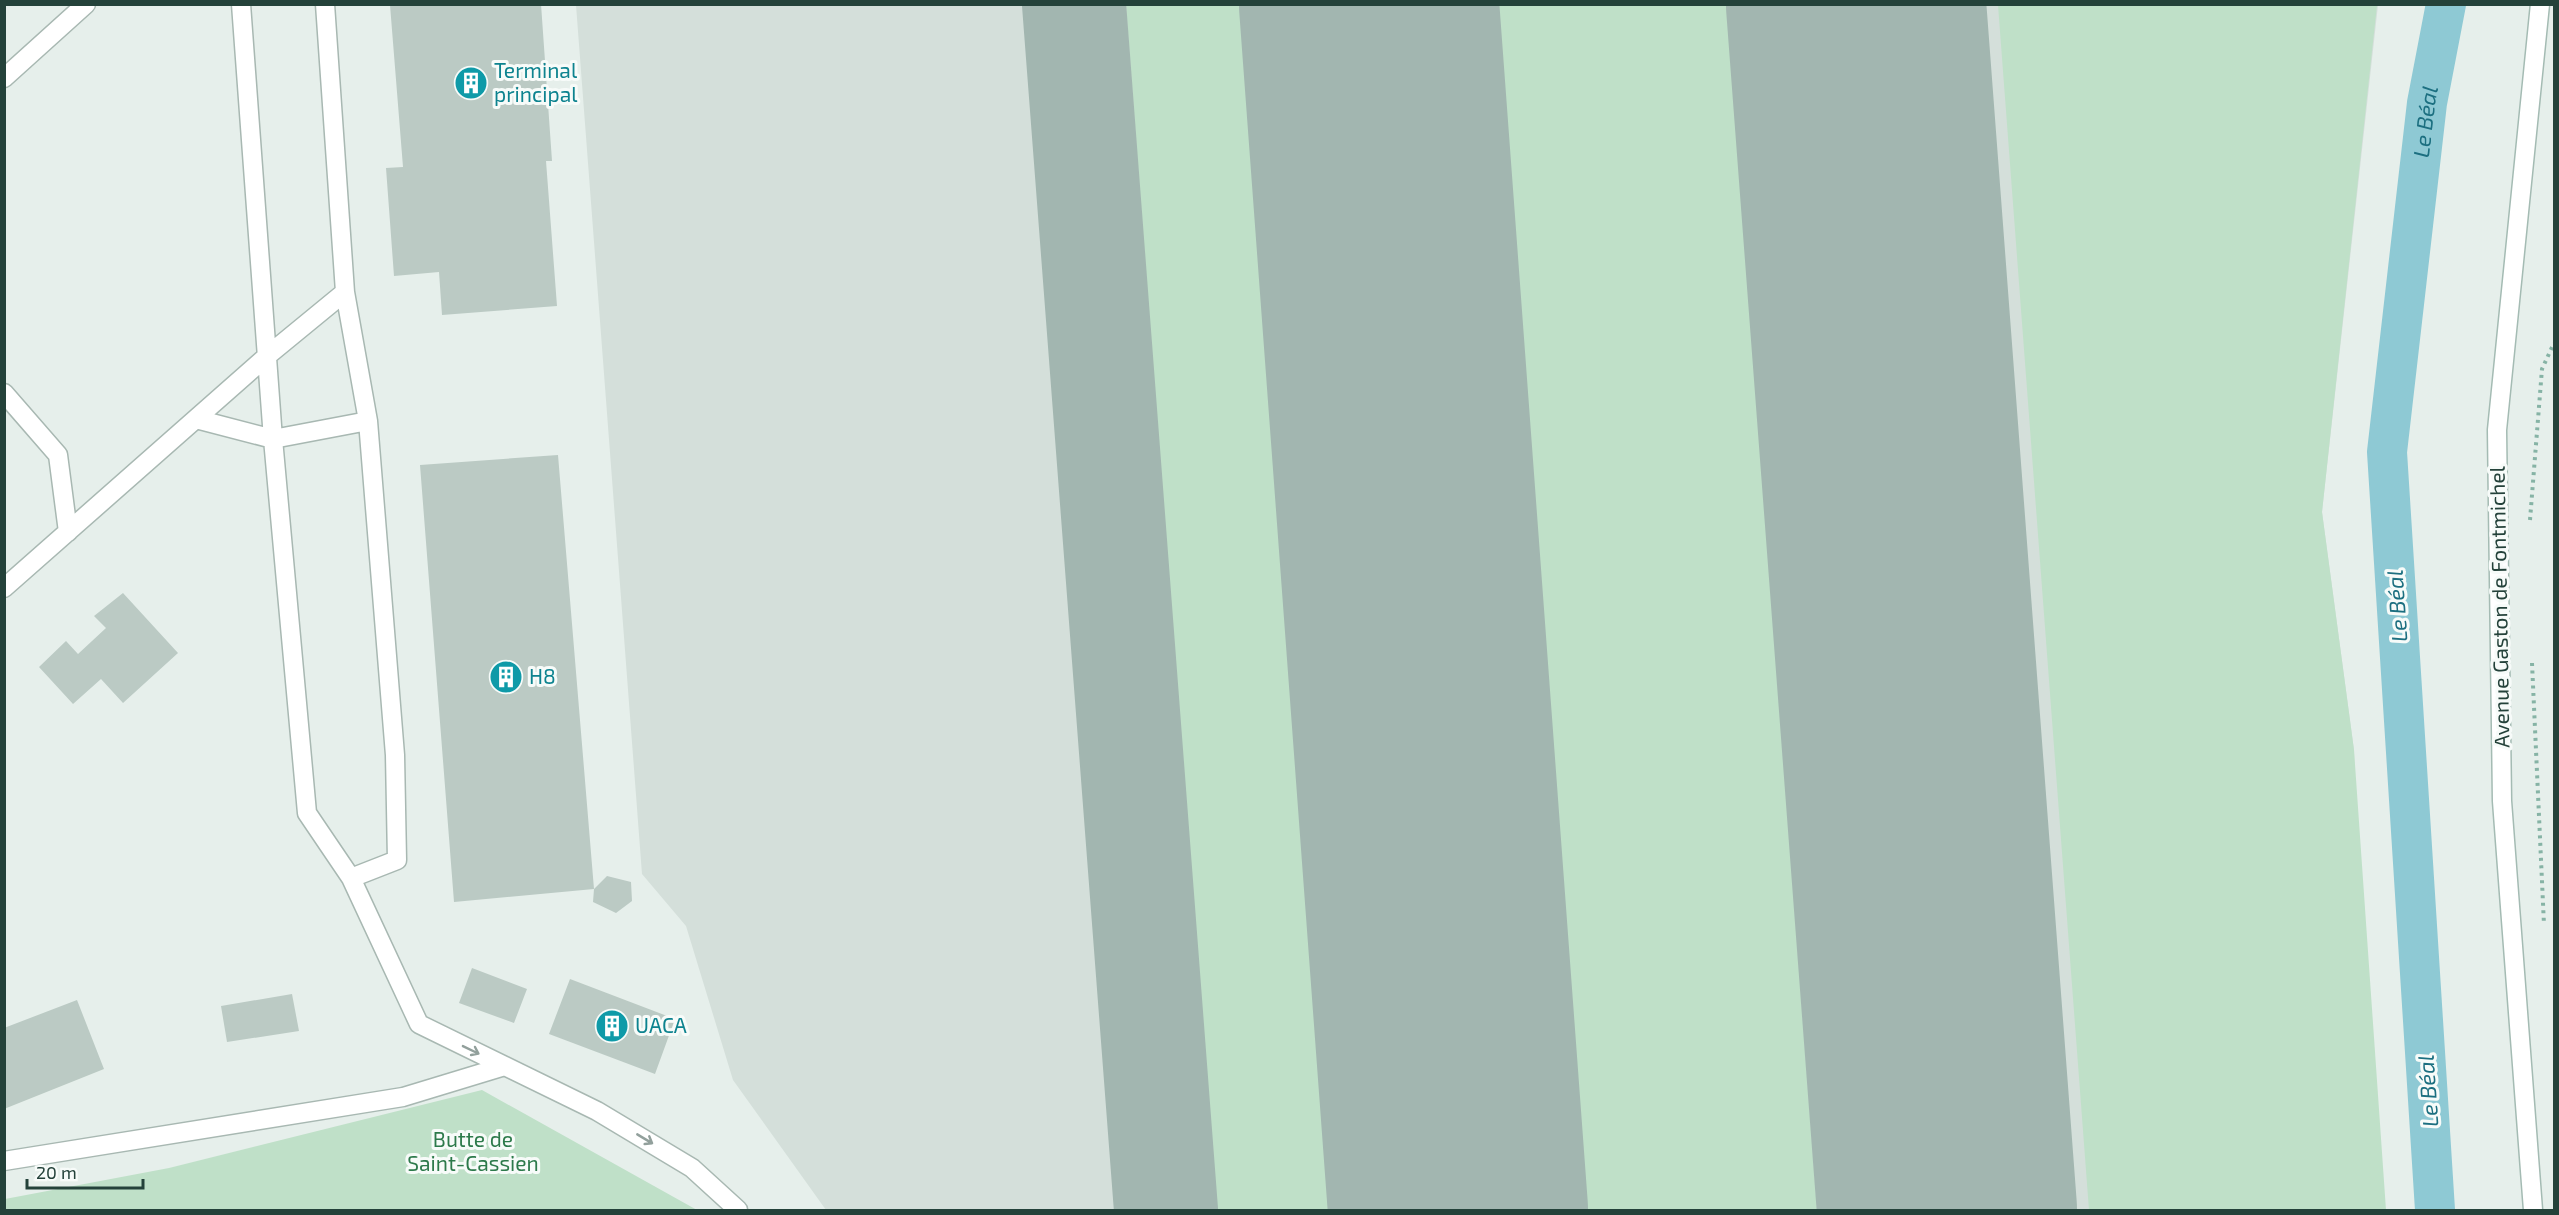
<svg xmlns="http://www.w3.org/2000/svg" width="2559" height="1215" viewBox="0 0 2559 1215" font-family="'Exo 2',sans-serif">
  <rect width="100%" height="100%" fill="#e6efeb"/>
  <path fill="#d4dfda" d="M576 5H1023L1106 995 1192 992 1119 5H2378L2322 512 2354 750 2366 1210H826L733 1080 686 926 642 874Z"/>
  <path fill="#bfe0c8" d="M1126 5H1727L1817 1210H1216Z
    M1998 5H2377L2322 512 2354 750 2386 1210H2089Z
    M482 1090 697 1210H5V1199L169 1168Z"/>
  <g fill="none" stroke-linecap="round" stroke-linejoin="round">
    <path stroke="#8ec9d4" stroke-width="40" id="s1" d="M2435 1210 2387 452 2427 103 2446 4"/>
    <path stroke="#a2b6b0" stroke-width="104" d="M1074 4 1166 1210"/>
    <path stroke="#a2b6b0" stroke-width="260" d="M1369 4 1458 1210
      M1856 4 1947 1210"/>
  </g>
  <path fill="#bbcac4" d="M541 4 552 161H546L557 306 442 315 439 272 394 276 386 168 403 167 390 5Z
    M558 455 594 889 454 902 420 465Z
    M123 593 178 653 123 703 101 679 73 704 39 667 66 641 78 654 106 628 94 616Z
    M607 876 631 882 632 901 616 913 593 902 594 889Z
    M472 968 527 989 514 1023 459 1003Z
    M570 979 675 1019 655 1074 549 1034Z
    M292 994 299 1031 227 1042 221 1006Z
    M77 1000 104 1069 4 1109V1028Z"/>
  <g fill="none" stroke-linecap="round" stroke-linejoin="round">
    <g stroke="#a8b8b2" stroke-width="21">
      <path id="service" d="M241 4 273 439 307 813 351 878 419 1024 597 1111 692 1168 738 1210
        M325 4 345 292 368 421 395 755 397 860 351 878
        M4 78 86 4
        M4 393 58 455 68 532
        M196 419 273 439 368 421
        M4 588 267 356 345 292
        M4 1161 403 1097 505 1066"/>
    </g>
    <g stroke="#a4bbb3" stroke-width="21">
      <path id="secondary" d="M2533 1210 2502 801 2497 430 2540 4"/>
    </g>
    <path stroke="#86b3a5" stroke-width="4" stroke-dasharray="3 4.5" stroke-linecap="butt" d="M2530 520 2542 369 2554 343
      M2532 663 2544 925"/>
    <use href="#service" stroke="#fff" stroke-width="18"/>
    <use href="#secondary" stroke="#fff" stroke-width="18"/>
  </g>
  <defs><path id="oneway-shaft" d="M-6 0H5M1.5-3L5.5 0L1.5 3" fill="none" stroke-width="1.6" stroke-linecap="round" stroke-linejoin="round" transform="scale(1.5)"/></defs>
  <g stroke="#92a09c">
    <use href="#oneway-shaft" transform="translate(471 1050) rotate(26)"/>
    <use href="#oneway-shaft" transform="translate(645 1139) rotate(31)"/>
  </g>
  <defs>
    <g id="building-disc" transform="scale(1.725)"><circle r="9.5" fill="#0f9aa8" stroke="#f7fbf9"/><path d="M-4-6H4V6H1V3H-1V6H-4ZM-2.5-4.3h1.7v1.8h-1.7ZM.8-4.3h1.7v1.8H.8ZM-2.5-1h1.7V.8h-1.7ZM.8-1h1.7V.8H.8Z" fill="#fff"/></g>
  </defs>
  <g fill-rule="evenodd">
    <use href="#building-disc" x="471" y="83"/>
    <use href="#building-disc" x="506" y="677"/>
    <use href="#building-disc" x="612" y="1026"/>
  </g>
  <g text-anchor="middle" stroke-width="6" stroke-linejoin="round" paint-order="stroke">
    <g font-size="21" fill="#0d838f" stroke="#f7fbf9" text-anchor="start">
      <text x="494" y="78">Terminal<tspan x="494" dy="24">principal</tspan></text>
      <text x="529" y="684">H8</text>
      <text x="635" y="1033">UACA</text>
    </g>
    <g font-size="21" fill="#24423a" stroke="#f7fbf9">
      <text transform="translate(2500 607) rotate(-91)" y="7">Avenue Gaston de Fontmichel</text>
    </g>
    <g font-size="21" fill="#2d7a4b" stroke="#f7fbf9">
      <text x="473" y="1147">Butte de<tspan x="473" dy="24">Saint-Cassien</tspan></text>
    </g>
    <g font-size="22" font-style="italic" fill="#1c6f80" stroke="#f7fbf9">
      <text dy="8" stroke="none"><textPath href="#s1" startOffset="1092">Le Béal</textPath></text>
      <text transform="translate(2397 606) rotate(-94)" y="8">Le Béal</text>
      <text transform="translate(2428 1091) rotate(-94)" y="8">Le Béal</text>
    </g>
  </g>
  <rect width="2559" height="1215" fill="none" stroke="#24423a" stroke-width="12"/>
  <path d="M27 1179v9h116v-9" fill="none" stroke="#24423a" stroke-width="3"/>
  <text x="36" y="1179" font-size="18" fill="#24423a" stroke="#f7fbf9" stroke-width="4.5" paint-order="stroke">20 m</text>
</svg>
